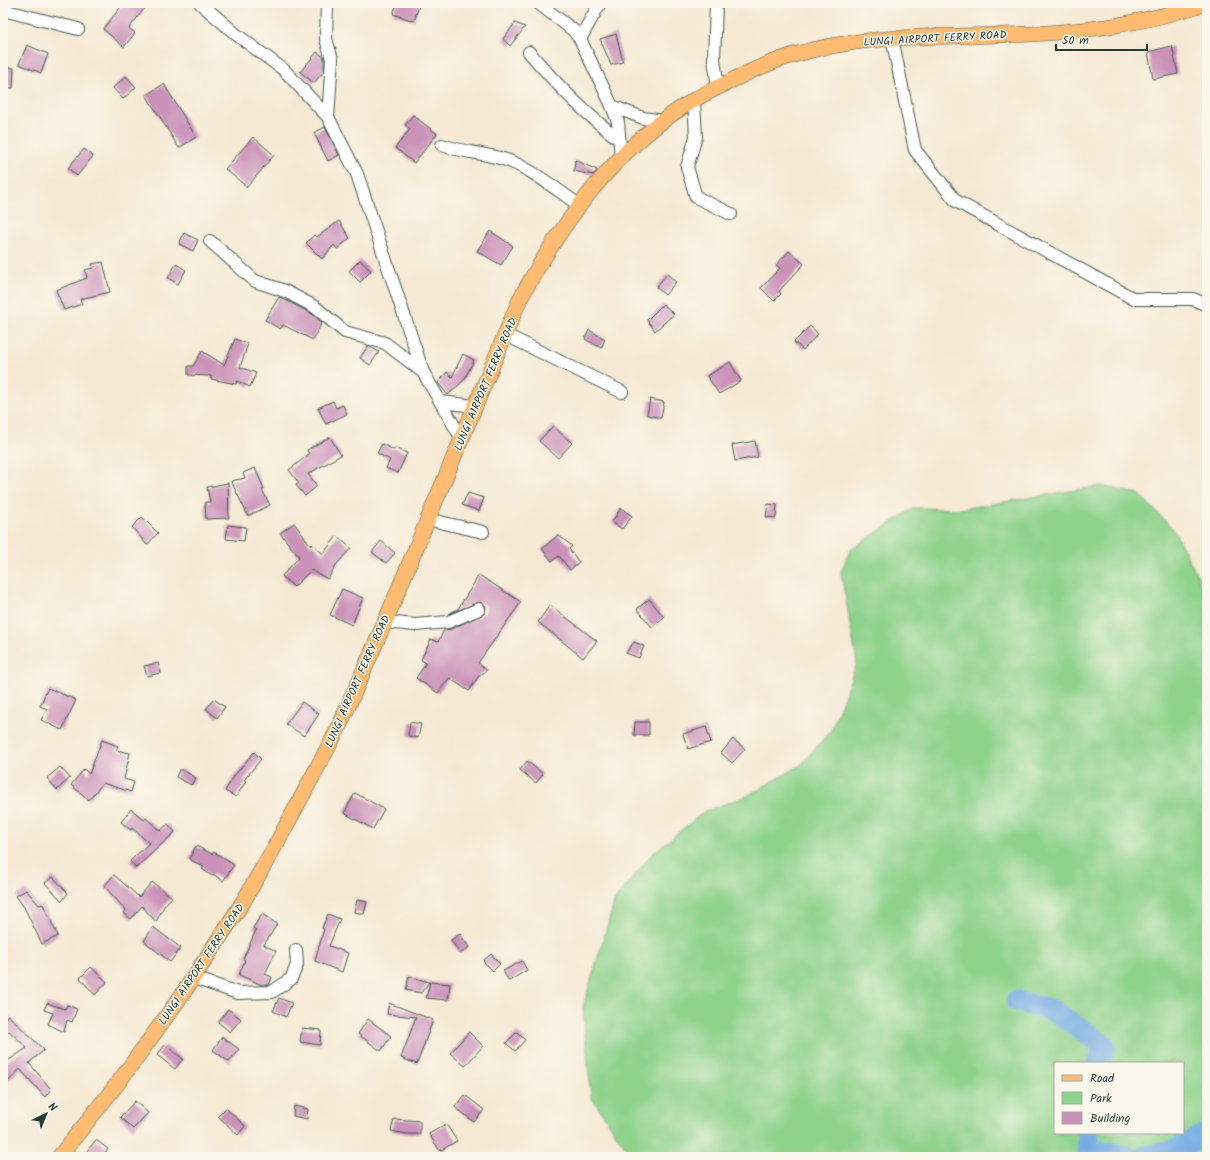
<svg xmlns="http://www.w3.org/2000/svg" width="1210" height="1160" viewBox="0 0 1210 1160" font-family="Kalam,sans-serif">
  <rect width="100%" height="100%" fill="#fbf7ec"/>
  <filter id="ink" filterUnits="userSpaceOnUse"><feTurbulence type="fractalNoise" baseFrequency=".025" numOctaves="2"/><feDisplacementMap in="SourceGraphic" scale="8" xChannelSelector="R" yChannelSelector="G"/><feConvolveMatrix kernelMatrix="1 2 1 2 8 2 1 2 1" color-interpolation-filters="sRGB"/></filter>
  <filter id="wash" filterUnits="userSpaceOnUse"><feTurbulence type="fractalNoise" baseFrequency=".012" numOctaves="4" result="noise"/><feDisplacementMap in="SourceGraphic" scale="16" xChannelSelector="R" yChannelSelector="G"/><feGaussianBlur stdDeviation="0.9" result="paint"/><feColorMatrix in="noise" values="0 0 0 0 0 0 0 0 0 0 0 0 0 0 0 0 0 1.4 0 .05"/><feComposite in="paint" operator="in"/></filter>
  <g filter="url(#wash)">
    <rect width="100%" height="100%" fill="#f6e9d4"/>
    <path fill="#8ed28b" stroke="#568860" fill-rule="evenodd" d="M1101 486 1139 494 1173 529 1198 577 1207 606V1157H632L591 1097 583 1007 615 900 651 855 705 811 747 796 801 765 831 730 857 663 841 572 850 550 914 508 961 509ZM1055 1063H1183V1133H1055Z"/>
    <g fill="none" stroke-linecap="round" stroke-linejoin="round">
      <path stroke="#73abe2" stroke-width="22" d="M1017 1001 1054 1011 1105 1046 1099 1063
        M1088 1133V1148L1129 1157
        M1143 1157 1174 1151 1207 1133"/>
    </g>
    <g id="blocks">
      <path fill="#ca92b9" d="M124 3H149L129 28 135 33 124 47 103 29Z
        M397 3H420L414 21 393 14Z
        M515 23 525 27 510 46 503 39Z
        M616 34 623 62 611 65 600 39Z
        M27 45 48 54 41 73 19 64Z
        M1172 46 1178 74 1153 79 1148 52Z
        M317 52 324 57V71L314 83 300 72Z
        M3 67 14 68 13 88H3Z
        M126 76 136 87 123 99 113 88Z
        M164 84 196 137 179 148 146 95Z
        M413 115 437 134 414 163 395 148 410 129 405 125Z
        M325 127 339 155 328 161 314 133Z
        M253 137 274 155 247 187 225 169Z
        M84 149 93 156 77 176 68 168Z
        M575 160 597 170 593 175 574 171Z
        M339 221 350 238 337 249 334 245 322 259 306 243 314 235 317 237Z
        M490 231 513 246 501 265 477 251Z
        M184 233 198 240 193 251 179 244Z
        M789 251 804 264 779 291 781 294 774 301 761 288 780 268 776 265Z
        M360 260 371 271 360 282 349 271Z
        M103 262 110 292 80 299 82 304 64 310 56 290 87 278 85 270 93 268 92 264Z
        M176 264 186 270 178 284 168 278Z
        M667 274 676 282 665 295 656 287Z
        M279 297 311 313 322 322 313 340 283 325 280 329 265 320Z
        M663 304 674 314 655 331 647 320Z
        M810 326 818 334 803 350 794 342Z
        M589 330 605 339 601 348 585 339Z
        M235 339 248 344 240 367 256 373 250 387 237 381 236 384 211 379V376L188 375V366H193L202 351 224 365Z
        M368 346 379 352 370 365 360 358Z
        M463 354 474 360 464 380 448 395 438 383 447 372 452 377Z
        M730 362 741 381 719 394 707 376Z
        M650 399 664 402 661 418 647 415Z
        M333 401 336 408 343 405 347 414 326 424 318 408Z
        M553 426 572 443 558 458 539 441Z
        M330 437 341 455 308 474 317 486 305 496 296 485 299 483 289 470 309 454 307 450Z
        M755 441 758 457 735 461 732 445Z
        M382 444 394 450 395 448 407 453 398 473 386 468 390 460 377 453Z
        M255 468 264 489 262 490 270 505 248 516 231 481 245 478 243 473Z
        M228 483 229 518 206 519 205 502H210L207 487Z
        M468 493 484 498 479 511 462 505Z
        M768 504 777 505 776 518 766 517Z
        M621 508 632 516 622 529 612 522Z
        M142 517 158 533 147 545 132 527Z
        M294 523 311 546 312 544 323 554 337 536 351 548 336 565 328 579 311 570 294 587 282 576 299 557 280 533Z
        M228 525 246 527 244 541 226 539Z
        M558 535 572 546 569 549 579 562 570 570 559 556 552 561 542 549Z
        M381 541 395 553 386 563 372 552Z
        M479 575 521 602 478 663 487 670 478 677 469 691 449 678 438 693 416 678 426 663 421 660 431 639 438 642 444 630 451 629 485 613 486 606 480 602 448 614 458 609Z
        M342 589 363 598 352 625 330 615Z
        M649 599 664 617 652 627 637 609Z
        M550 605 597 641 583 658 538 622Z
        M634 642 644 646 639 658 626 653Z
        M158 663 161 673 147 676 144 666Z
        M48 688 76 700 62 730 41 720 47 709 40 706Z
        M214 699 225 707 217 718 206 709Z
        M302 702 319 714 304 736 286 724Z
        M410 722 421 724 418 738 408 736Z
        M635 722H649V735H634Z
        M706 727 711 742 688 749 683 734Z
        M733 739 745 749 732 763 721 753Z
        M102 740 118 746 116 750 130 753 124 779 134 782 131 792 103 783 89 800 71 785 84 769 89 774Z
        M254 752 261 759 244 780 246 781 236 797 225 791 234 776Z
        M527 761 543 774 536 783 520 770Z
        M60 767 70 778 57 790 47 778Z
        M179 770H183L196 778 191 785 176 777Z
        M355 793 384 809 373 829 344 813Z
        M131 809 144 820 146 818 160 831 168 824 175 832 136 868 130 861 149 843 132 828 131 830 121 822Z
        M196 846 212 854 214 852 234 865 223 881 213 874 212 876 202 869 204 867 189 859Z
        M114 875 139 897 152 882 172 897 164 906 156 922 142 906 131 919 124 913 126 910 104 886Z
        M53 877 68 893 62 901 45 883Z
        M26 890 39 905 43 904 58 936 42 944 24 907 16 896Z
        M357 900 367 902 364 914 354 912Z
        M262 914 277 924 264 945 276 951 265 974 272 977 269 985H262L239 975 245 960 243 959 256 930 253 928Z
        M328 914 340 919 329 946 348 953 342 972 315 961 324 929 322 928Z
        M153 927 181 948 170 962 144 941Z
        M460 934 469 947 460 954 451 940Z
        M491 954 500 964 493 971 483 961Z
        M522 961 527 970 509 981 503 971Z
        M91 967 107 982 95 995 80 978Z
        M409 976 429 982 421 993 406 990Z
        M430 982 450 984 448 1000 426 998Z
        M279 998 292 1003 286 1017 273 1011Z
        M47 1003 65 1009 67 1005 77 1009 72 1022 67 1020 64 1032 48 1024 53 1013 44 1010Z
        M389 1003 433 1020 417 1064 401 1058 416 1017 387 1014Z
        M228 1009 241 1019 230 1032 218 1022Z
        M8 1015 44 1050 29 1063 51 1089 45 1097 20 1069 3 1087V1064L27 1048 9 1031 3 1035V1021Z
        M368 1019 391 1036 381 1051 358 1034Z
        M302 1028 321 1030 320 1045 300 1042Z
        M469 1032 483 1046 465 1066 450 1053Z
        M517 1032 525 1040 515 1051 506 1043Z
        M222 1037 239 1049 229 1062 213 1050Z
        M165 1045 183 1059 175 1069 157 1055Z
        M465 1095 484 1110 474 1122 455 1107Z
        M135 1101 148 1113 133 1129 120 1117Z
        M294 1106 308 1109 307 1119 293 1116Z
        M226 1108 245 1126 238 1135 218 1116Z
        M394 1119 420 1121V1134H407L391 1131Z
        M446 1124 457 1141 440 1151 429 1134Z
        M96 1140 108 1149 102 1157H82Z"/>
    </g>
  </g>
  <g filter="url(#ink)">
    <use href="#blocks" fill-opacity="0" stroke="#3f574c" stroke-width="1"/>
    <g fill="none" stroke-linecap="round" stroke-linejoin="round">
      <g stroke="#3f574c" stroke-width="14">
        <path id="minor" d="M200 3 237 35 284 70 328 117 357 174 423 372 462 439
          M327 3 326 39 332 59 328 117
          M538 3 573 30 580 39 612 106 618 122 621 158
          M716 3 714 59 718 88
          M3 10 78 29
          M892 38 915 150 956 201 1134 299H1193L1207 305
          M580 39 600 3
          M529 52C556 84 585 114 619 139
          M694 100 696 137 687 167 696 197 731 214
          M612 106 643 118 663 121
          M442 145C462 152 483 153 503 159 528 166 557 190 579 205
          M210 241 255 281 285 291 315 307 345 332 385 343 423 372
          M504 334 622 392
          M441 402 475 406
          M427 519 483 532
          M385 622 415 625 448 622 479 609
          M194 978 238 993 272 992 291 979 297 965 296 950"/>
      </g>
      <g stroke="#3f574c" stroke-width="16">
        <path id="major" d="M59 1157 118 1083 182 995 243 902 278 841 339 727 385 622 520 299C562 222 617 145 694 100 703 94 713 90 723 85 763 64 797 51 843 44 910 33 978 38 1046 33 1075 31 1105 28 1133 22 1158 18 1183 10 1207 3"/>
      </g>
      <use href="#minor" stroke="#fff" stroke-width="12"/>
      <use href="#major" stroke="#febb71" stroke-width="15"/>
    </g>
  </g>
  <g text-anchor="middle" stroke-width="3" stroke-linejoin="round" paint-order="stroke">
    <g font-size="11" fill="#1f3d34" stroke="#fbf7ec">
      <text transform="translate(935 38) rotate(-3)" y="4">LUNGI AIRPORT FERRY ROAD</text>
      <text transform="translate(485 384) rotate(-67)" y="4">LUNGI AIRPORT FERRY ROAD</text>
      <text transform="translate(357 681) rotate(-66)" y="4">LUNGI AIRPORT FERRY ROAD</text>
      <text transform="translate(201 964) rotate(-56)" y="4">LUNGI AIRPORT FERRY ROAD</text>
    </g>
  </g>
  <rect width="1210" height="1160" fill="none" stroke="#fbf7ec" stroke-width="16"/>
  <rect x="1054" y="1062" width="130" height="72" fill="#fbf7ec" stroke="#a3ada2"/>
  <rect x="1062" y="1075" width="20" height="6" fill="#febb71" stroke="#a3ada2"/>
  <text x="1090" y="1082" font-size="12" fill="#1f3d34">Road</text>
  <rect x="1062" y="1092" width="20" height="12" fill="#8ed28b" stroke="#a3ada2"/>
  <text x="1090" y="1102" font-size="12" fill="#1f3d34">Park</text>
  <rect x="1062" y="1112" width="20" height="12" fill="#ca92b9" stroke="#a3ada2"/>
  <text x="1090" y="1122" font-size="12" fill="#1f3d34">Building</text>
  <g transform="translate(46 1114) rotate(43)" stroke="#fbf7ec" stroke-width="3" paint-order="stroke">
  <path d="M0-3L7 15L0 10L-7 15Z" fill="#1f3d34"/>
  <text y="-6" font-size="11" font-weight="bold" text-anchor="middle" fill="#1f3d34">N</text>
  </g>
  <path d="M1056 44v6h91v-6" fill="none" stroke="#1f3d34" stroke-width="2"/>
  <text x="1062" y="44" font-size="12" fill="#1f3d34" stroke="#fbf7ec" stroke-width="3" paint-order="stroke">50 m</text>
</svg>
